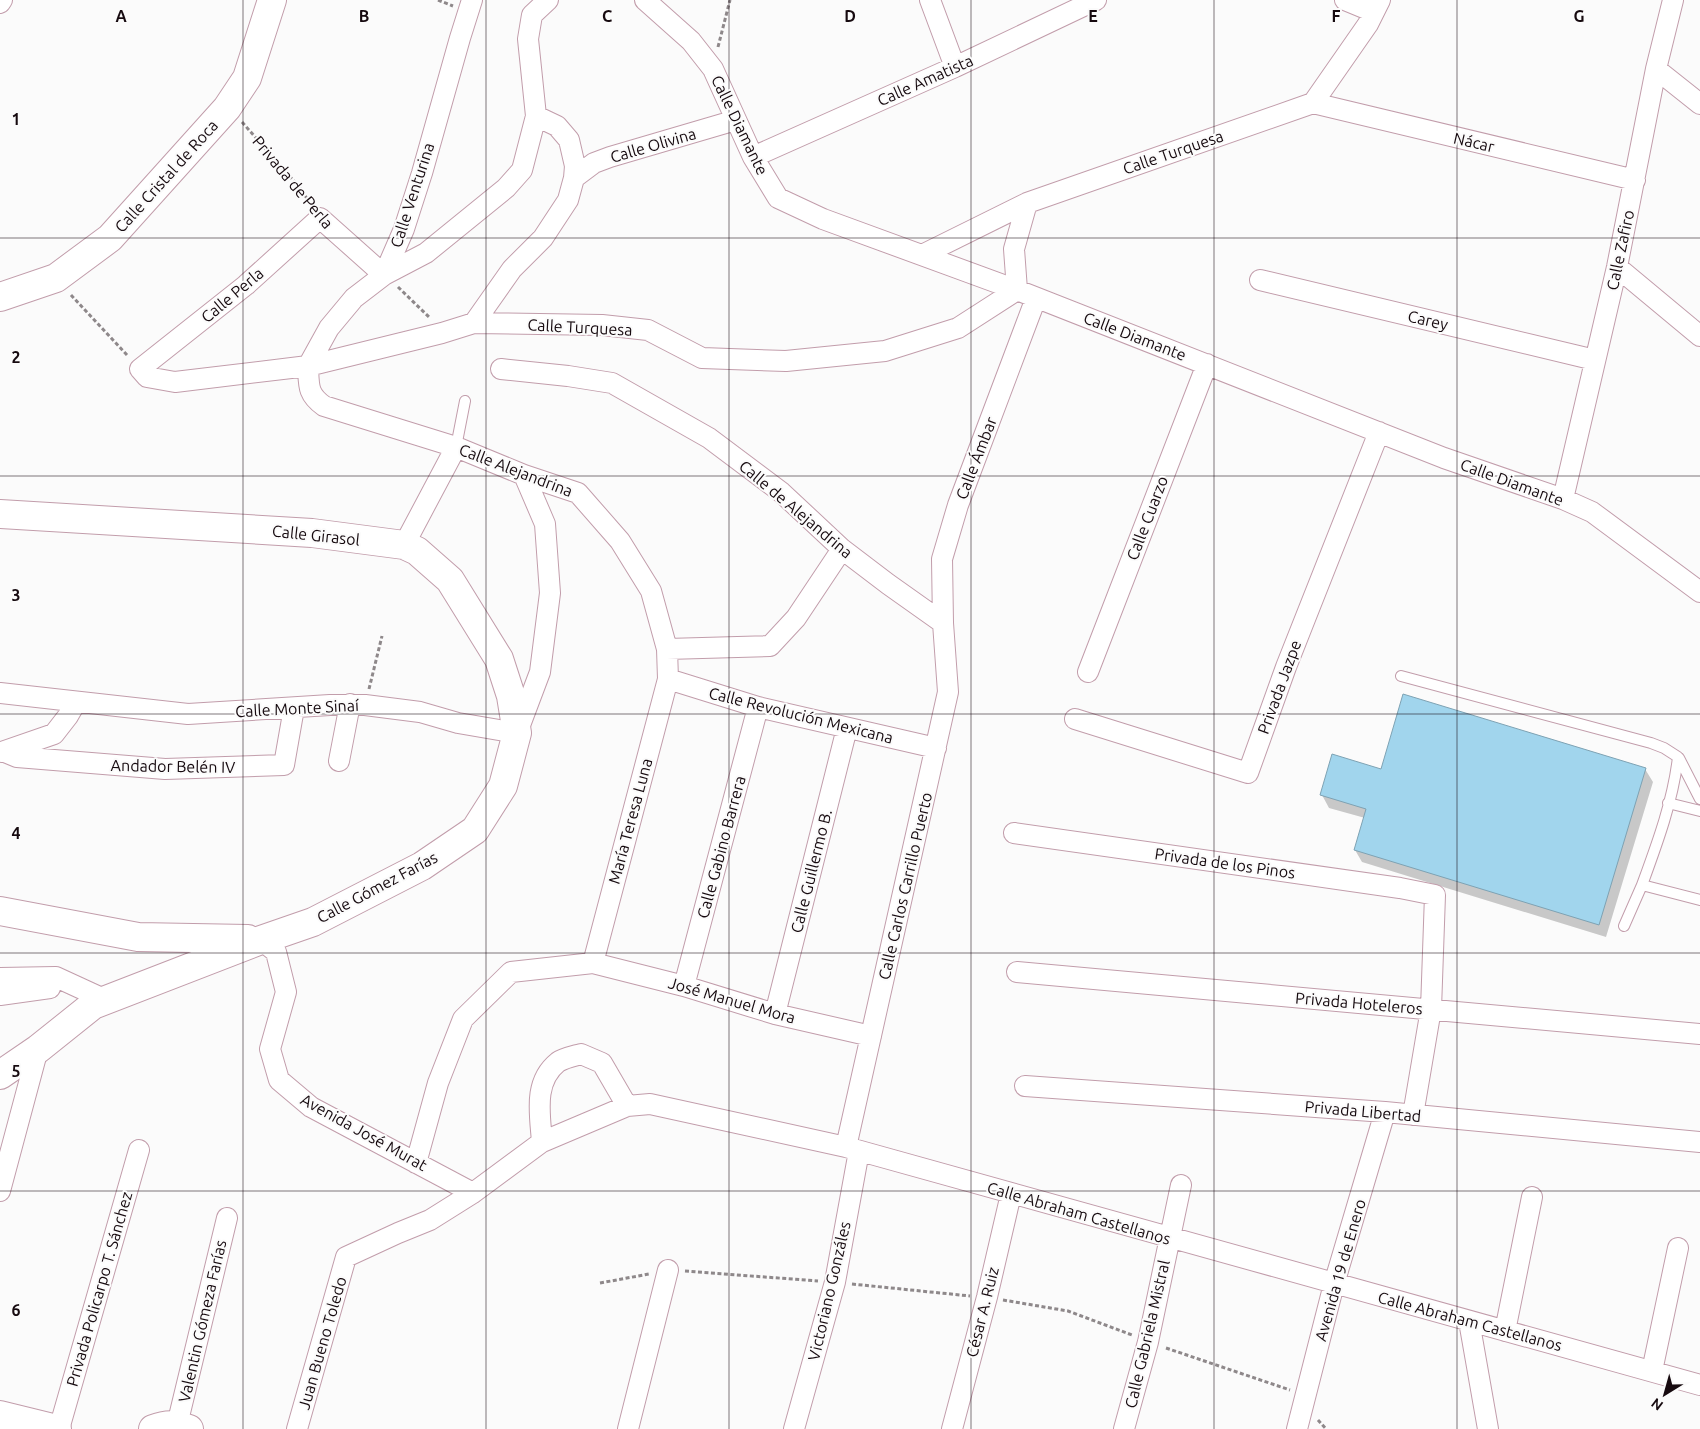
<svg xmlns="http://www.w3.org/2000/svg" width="1700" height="1429" viewBox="0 0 1700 1429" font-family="Ubuntu,sans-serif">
  <rect width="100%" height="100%" fill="#fbfbfb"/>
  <path fill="#0003" d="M1645 769 1653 782 1606 937 1362 862 1355 850 1365 818 1329 808 1322 795 1381 771Z"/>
  <path fill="#a1d5ed" stroke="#7ea2b3" d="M1403 694 1646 768 1599 925 1354 850 1366 809 1320 795 1332 754 1381 769Z"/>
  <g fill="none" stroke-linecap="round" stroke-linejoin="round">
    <g stroke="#c29dab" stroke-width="12">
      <path id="lane" d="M456 447 465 401
        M1401 676 1651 743 1664 748 1678 757C1673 801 1657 844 1642 885L1700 900
        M1679 758 1700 799
        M1668 803 1700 811
        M1624 926 1642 885"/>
    </g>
    <g stroke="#c29dab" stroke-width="22">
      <path id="street" d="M645 0 691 41 713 69 753 157 778 198 823 219 1017 290 1444 458 1563 499 1592 512 1700 592
        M930 0 955 67
        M1345 0 1374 12
        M0 3 2 0
        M1656 69 1700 104
        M1313 103 1635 180
        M753 157 955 67 1096 0
        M574 178 594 163 610 157 736 120
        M922 255 1027 203 1313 103 1368 24 1380 0
        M1617 267 1700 336
        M384 275 320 218 246 285 140 369 147 377 175 382 308 366 442 333 474 323 602 325 648 330 702 358 786 361 885 351 958 328 1017 290 1014 249 1027 203
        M384 275 404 229 422 173 460 38 472 0
        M1260 280 1595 360
        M474 323 512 269 543 238 568 200 574 178 575 166 569 140 557 126 536 116 528 39 532 15 548 0
        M308 366C309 385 307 394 324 406L456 447 524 475 578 493 620 541 651 591 667 649 668 679 593 963
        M308 366 329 328 354 298 384 275 426 253 506 188 522 170 536 116
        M501 369 568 376 612 383 709 438 781 492 842 549 888 584 943 623
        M1563 499 1617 267 1656 69 1673 0
        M404 545 456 447
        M667 649 770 646 796 618 842 549
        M1088 672 1207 364
        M668 679 758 707 936 748
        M0 693 188 714 330 705H365L420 712 458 723 517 733 540 672 550 593 545 524 524 475
        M1075 719 1248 773 1286 667 1379 432
        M2 752 54 734 68 716 76 702
        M5 752 17 757 165 769 284 765 294 708
        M339 761 350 704
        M1014 833 1400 888 1435 895 1431 1009 1413 1115
        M261 940 276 952 286 992 270 1049 279 1080 311 1107 473 1193
        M1017 972 1700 1034
        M0 978 56 977 106 1000
        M684 986 758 707
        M0 995 50 988
        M775 1014 847 728
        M1025 1086 1385 1112 1700 1142
        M542 1142C540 1114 533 1082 558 1062 564 1058 574 1056 581 1054L602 1063 627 1106
        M846 1147 948 692 943 623 942 559 958 505 1036 298
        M416 1163 438 1083 463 1019 511 972 593 963 684 986 775 1014 871 1036
        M0 1191 38 1049
        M1469 1321 1488 1429
        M1505 1331 1532 1197
        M1652 1371 1678 1248
        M177 1425 227 1218
        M59 1429 139 1150
        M297 1429 346 1257 398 1233 430 1220 473 1193 542 1142 627 1106 650 1104 846 1147 1700 1385
        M628 1429 668 1270
        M794 1429 835 1282 859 1151
        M952 1429 987 1297 1011 1194
        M1124 1429 1148 1342 1181 1185
        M1297 1429 1334 1284 1385 1112"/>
    </g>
    <g stroke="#c29dab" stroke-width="30">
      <path id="secondary" d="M0 297 56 278 110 238 227 108 247 78 272 0
        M0 514 312 533 404 545 417 551 450 580 499 659 511 696 517 733 503 786 475 830 422 866 313 922 261 940 93 1005 38 1049 0 1075
        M0 911 138 937 248 939
        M0 1415 57 1429
        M153 1429C166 1424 176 1424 189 1429"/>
    </g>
    <path stroke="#8e888a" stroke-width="3" stroke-dasharray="4 2.5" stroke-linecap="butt" d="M438 0 453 6
      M718 47 730 0
      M242 122 300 188 310 203
      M398 287 429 317
      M71 295 128 356
      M369 689 382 636
      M685 1271 818 1281
      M600 1283 649 1274
      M852 1284 970 1296
      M1003 1300 1068 1311 1132 1335
      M1166 1348 1290 1390
      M1318 1420 1326 1429"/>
    <use href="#lane" stroke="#fff" stroke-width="10"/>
    <use href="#street" stroke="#fff" stroke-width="20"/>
    <use href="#secondary" stroke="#fff" stroke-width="28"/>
  </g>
  <path fill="none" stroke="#160a0f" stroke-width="1" stroke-opacity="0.55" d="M243 0V1429M486 0V1429M729 0V1429M971 0V1429M1214 0V1429M1457 0V1429M0 238H1700M0 476H1700M0 714H1700M0 953H1700M0 1191H1700"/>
  <g text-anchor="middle" stroke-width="4" stroke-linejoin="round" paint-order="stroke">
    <g font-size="16" fill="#160a0f" stroke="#fbfbfb">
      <text transform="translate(925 80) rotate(-24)" y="6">Calle Amatista</text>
      <text transform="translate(740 125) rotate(64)" y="6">Calle Diamante</text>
      <text transform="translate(1474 142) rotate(13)" y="6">Nácar</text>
      <text transform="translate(653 145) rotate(-16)" y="6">Calle Olivina</text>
      <text transform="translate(1173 152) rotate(-19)" y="6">Calle Turquesa</text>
      <text transform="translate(166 176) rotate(-48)" y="6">Calle Cristal de Roca</text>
      <text transform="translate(293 182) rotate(50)" y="6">Privada de Perla</text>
      <text transform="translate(412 195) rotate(-72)" y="6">Calle Venturina</text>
      <text transform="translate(1620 250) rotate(-78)" y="6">Calle Zafiro</text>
      <text transform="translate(232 295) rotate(-40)" y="6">Calle Perla</text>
      <text transform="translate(1428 320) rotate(13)" y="6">Carey</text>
      <text transform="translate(580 327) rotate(3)" y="6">Calle Turquesa</text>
      <text transform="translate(1135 336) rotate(21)" y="6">Calle Diamante</text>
      <text transform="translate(976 458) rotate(-69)" y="6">Calle Ámbar</text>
      <text transform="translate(516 470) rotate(21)" y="6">Calle Alejandrina</text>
      <text transform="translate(1512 482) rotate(20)" y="6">Calle Diamante</text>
      <text transform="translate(796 509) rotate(40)" y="6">Calle de Alejandrina</text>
      <text transform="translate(1147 518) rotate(-69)" y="6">Calle Cuarzo</text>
      <text transform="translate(316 535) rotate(6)" y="6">Calle Girasol</text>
      <text transform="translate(1279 687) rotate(-70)" y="6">Privada Jazpe</text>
      <text transform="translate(297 708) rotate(-3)" y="6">Calle Monte Sinaí</text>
      <text transform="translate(801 715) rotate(14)" y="6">Calle Revolución Mexicana</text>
      <text transform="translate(173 766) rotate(1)" y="6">Andador Belén IV</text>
      <text transform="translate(630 821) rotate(-75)" y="6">María Teresa Luna</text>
      <text transform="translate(721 847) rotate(-75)" y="6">Calle Gabino Barrera</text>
      <text transform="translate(1225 863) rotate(8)" y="6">Privada de los Pinos</text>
      <text transform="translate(811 871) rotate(-76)" y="6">Calle Guillermo B.</text>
      <text transform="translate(905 886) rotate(-77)" y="6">Calle Carlos Carrillo Puerto</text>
      <text transform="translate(377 887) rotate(-28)" y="6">Calle Gómez Farías</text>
      <text transform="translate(732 1000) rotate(16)" y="6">José Manuel Mora</text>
      <text transform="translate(1359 1003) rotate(5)" y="6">Privada Hoteleros</text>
      <text transform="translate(1363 1111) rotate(5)" y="6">Privada Libertad</text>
      <text transform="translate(364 1132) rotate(29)" y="6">Avenida José Murat</text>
      <text transform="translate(1079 1213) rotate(16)" y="6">Calle Abraham Castellanos</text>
      <text transform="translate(1340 1270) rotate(-74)" y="6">Avenida 19 de Enero</text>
      <text transform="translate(99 1289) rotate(-74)" y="6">Privada Policarpo T. Sánchez</text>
      <text transform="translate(829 1291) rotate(-77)" y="6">Victoriano Gonzáles</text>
      <text transform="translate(982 1312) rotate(-76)" y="6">César A. Ruiz</text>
      <text transform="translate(202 1321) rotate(-77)" y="6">Valentin Gómeza Farías</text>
      <text transform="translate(1470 1321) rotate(15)" y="6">Calle Abraham Castellanos</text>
      <text transform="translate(1147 1334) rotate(-77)" y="6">Calle Gabriela Mistral</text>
      <text transform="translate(322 1343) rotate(-74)" y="6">Juan Bueno Toledo</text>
    </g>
  </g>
  <g font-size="16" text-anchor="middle" font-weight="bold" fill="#160a0f" stroke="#fbfbfb" stroke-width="4" stroke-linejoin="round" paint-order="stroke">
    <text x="121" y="22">A</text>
    <text x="364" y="22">B</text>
    <text x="607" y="22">C</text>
    <text x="850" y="22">D</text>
    <text x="1093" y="22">E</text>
    <text x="1336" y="22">F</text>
    <text x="1579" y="22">G</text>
    <text x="16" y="125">1</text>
    <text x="16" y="363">2</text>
    <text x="16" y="601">3</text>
    <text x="16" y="839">4</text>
    <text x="16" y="1077">5</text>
    <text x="16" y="1316">6</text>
  </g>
  <g transform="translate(1665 1394) rotate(217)" stroke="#fbfbfb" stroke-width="4" paint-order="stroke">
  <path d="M0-4L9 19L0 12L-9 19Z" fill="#160a0f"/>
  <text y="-8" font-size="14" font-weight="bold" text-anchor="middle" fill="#160a0f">N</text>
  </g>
</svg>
